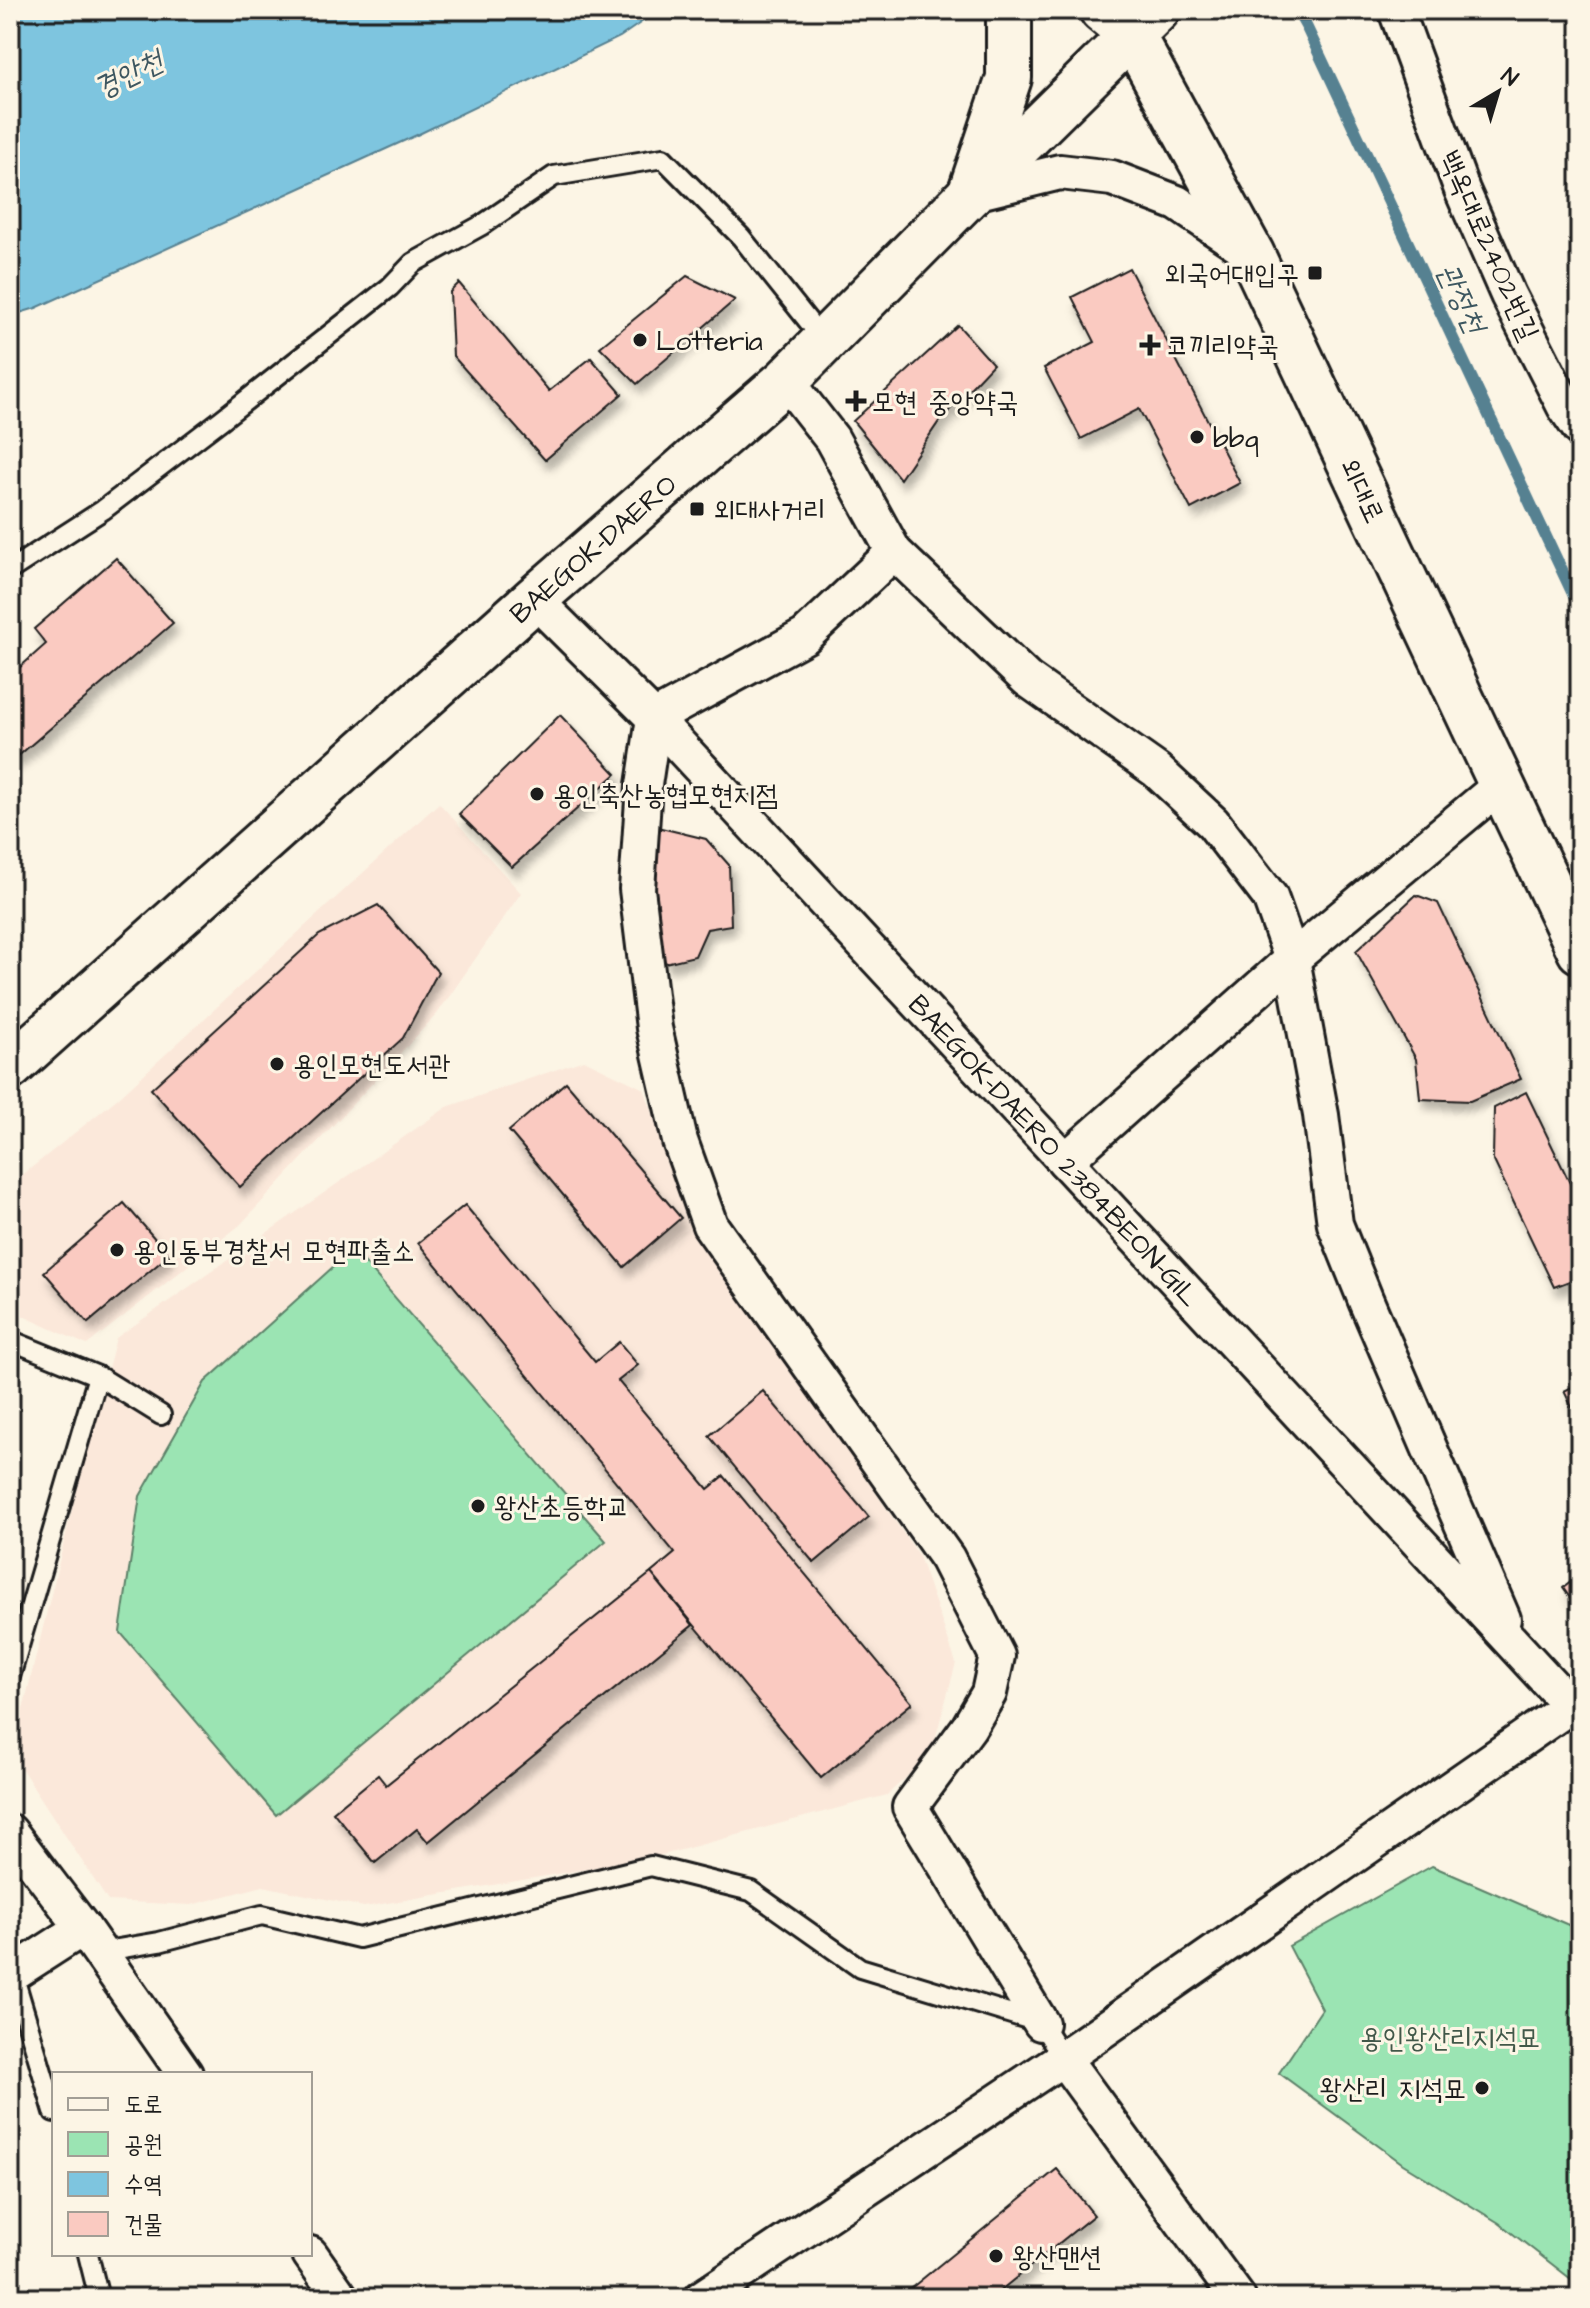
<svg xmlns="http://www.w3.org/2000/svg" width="1590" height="2308" viewBox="0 0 1590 2308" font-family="'Architects Daughter','Poor Story',sans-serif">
  <defs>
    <filter id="shadow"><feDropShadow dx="5" dy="9" stdDeviation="4" flood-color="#0004"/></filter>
  </defs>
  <rect width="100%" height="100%" fill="#fcf5e5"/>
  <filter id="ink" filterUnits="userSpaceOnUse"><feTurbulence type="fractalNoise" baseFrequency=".0125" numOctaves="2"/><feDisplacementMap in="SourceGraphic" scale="16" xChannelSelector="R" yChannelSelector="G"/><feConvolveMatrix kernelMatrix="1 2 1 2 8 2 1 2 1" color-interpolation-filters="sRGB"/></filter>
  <g filter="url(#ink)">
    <path fill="#fbe8da" d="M439 803 521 893 437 1014 240 1225 87 1345 10 1310V1185L118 1098Z
      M584 1060 644 1089 697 1232 919 1556 956 1663 931 1754 887 1795 651 1858 364 1907 263 1886 191 1905 108 1901 12 1754 85 1456 116 1338 447 1107Z"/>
    <path fill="#9be4b3" stroke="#5c8068" stroke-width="2" d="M353 1249 606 1541 276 1815 120 1632 140 1496 205 1382Z
      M1432 1866 1580 1930V2286L1499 2223 1403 2164 1279 2073 1322 2009 1289 1946Z"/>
    <path fill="#7ec5df" stroke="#578191" stroke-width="2" d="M10 10H659L620 37 419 134 36 308 10 316Z"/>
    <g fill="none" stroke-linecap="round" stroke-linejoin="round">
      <path stroke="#578191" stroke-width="12" d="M1297 10 1307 28 1580 609"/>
    </g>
    <path fill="#facac1" stroke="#1c1c1c" stroke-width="2" filter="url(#shadow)" d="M1129 268 1240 483 1191 509 1139 409 1081 439 1044 368 1095 342 1072 297Z
      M687 276 735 300 637 384 600 347Z
      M459 283 549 391 591 358 622 394 545 460 453 356 450 292Z
      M958 325 993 364 940 420 900 479 853 421Z
      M116 558 173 623 10 763V676L46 644 34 629Z
      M560 715 616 774 512 867 459 814Z
      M657 827 706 839 729 865 731 925 707 929 695 956 665 963 646 884Z
      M1416 895 1438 903 1521 1079 1470 1101 1420 1099 1416 1059 1356 951Z
      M378 905 438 972 403 1038 240 1187 151 1089 319 935Z
      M566 1082 681 1218 624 1267 509 1131Z
      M1526 1092 1580 1204V1277L1554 1287 1493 1159 1494 1108Z
      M124 1203 169 1255 88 1323 44 1272Z
      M465 1205 595 1362 619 1342 638 1365 618 1381 708 1489 724 1476 912 1703 821 1778 651 1573 675 1553 418 1243Z
      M1580 1383V1424L1564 1391Z
      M763 1391 869 1517 814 1563 709 1436Z
      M651 1573 693 1625 428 1842 417 1829 375 1863 333 1812 378 1775 386 1785Z
      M1580 1575V1612L1563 1588Z
      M1057 2169 1094 2215 991 2298H899Z"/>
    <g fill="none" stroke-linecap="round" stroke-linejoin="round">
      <g stroke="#1c1c1c" stroke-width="24">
        <path id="lane" d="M10 570 103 510 221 420 390 287 413 263 482 225 554 176 663 158 741 237 825 342
          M10 1340 98 1376 161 1415
          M10 1677 98 1376
          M100 1952 159 1942 262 1915 359 1938 651 1866 751 1891 860 1968 1041 2023 1063 2058
          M13 1974 54 2112
          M88 2254 99 2298"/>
      </g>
      <g stroke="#1c1c1c" stroke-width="40">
        <g id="street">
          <path d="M1396 10 1462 190 1508 295 1565 407 1580 429"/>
          <path d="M970 194 1060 172 1112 178 1177 203 1247 250"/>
          <path d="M786 380 832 439 894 552 1027 679 1156 770 1213 823 1270 897 1292 959 1321 1115 1335 1224 1366 1301 1503 1619"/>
          <path d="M894 552 805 636 654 718 644 785 637 889 654 1028 680 1141 710 1225 947 1558 997 1656 989 1693 969 1727 910 1807 1041 2023"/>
          <path id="s1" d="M534 599 654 718 1570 1705"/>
          <path d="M1065 1161 1292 959 1502 784"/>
          <path d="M10 1832 83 1928 185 2074"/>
          <path d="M10 1975 83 1928"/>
          <path d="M1063 2058 1238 2298"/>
          <path d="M310 2254 341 2298"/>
          <path d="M702 2298 1063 2058 1580 1699"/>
        </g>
      </g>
      <g stroke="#1c1c1c" stroke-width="50">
        <path id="secondary" d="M1102 10 1132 35 1251 253 1580 951
          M970 194 1009 78V10"/>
      </g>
      <g stroke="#1c1c1c" stroke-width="50">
        <g id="primary">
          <path id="s2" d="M10 1067 534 599 786 380 970 194 1157 10"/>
        </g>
      </g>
      <use href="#lane" stroke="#fcf5e5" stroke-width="18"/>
      <use href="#street" stroke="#fcf5e5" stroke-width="34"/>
      <use href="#secondary" stroke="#fcf5e5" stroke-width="44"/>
      <use href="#primary" stroke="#fcf5e5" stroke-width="44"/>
    </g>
  </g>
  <g fill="#1c1c1c" stroke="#fcf5e5" stroke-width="3">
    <rect x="1307" y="265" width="16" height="16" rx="4"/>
    <circle cx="640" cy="340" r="8"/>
    <path d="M1146 333h8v8h8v8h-8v8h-8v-8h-8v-8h8z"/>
    <path d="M852 389h8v8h8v8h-8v8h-8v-8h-8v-8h8z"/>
    <circle cx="1197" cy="437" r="8"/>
    <rect x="689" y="501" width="16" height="16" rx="4"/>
    <circle cx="537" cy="794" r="8"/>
    <circle cx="277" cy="1064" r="8"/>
    <circle cx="117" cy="1250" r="8"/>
    <circle cx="478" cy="1506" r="8"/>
    <circle cx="1482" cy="2088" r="8"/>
    <circle cx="996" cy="2256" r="8"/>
  </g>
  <g text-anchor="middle" stroke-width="6" stroke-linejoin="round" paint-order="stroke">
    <g font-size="28" fill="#1c1c1c" stroke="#fcf5e5">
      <text transform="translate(1490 245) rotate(66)" y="10">백옥대로2402번길</text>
      <text transform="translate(1363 490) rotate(65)" y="10">외대로</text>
      <text dy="10" stroke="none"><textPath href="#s2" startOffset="780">BAEGOK-DAERO</textPath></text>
      <text dy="10" stroke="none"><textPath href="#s1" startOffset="758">BAEGOK-DAERO 2384BEON-GIL</textPath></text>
    </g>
    <g font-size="28" fill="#1c1c1c" stroke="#fcf5e5" text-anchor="start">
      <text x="1299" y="283" text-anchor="end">외국어대입구</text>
      <text x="656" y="350">Lotteria</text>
      <text x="1166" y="355">코끼리약국</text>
      <text x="872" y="411">모현 중앙약국</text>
      <text x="1213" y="447">bbq</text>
      <text x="713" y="519">외대사거리</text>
      <text x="553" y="804">용인축산농협모현지점</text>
      <text x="293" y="1074">용인모현도서관</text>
      <text x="133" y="1260">용인동부경찰서 모현파출소</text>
      <text x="494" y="1516">왕산초등학교</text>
      <text x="1466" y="2098" text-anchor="end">왕산리 지석묘</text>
      <text x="1012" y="2266">왕산맨션</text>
    </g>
    <g font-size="28" fill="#425849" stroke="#fcf5e5">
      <text x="1450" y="2047">용인왕산리지석묘</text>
    </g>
    <g font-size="30" font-style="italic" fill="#3e5760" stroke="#fcf5e5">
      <text transform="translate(128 74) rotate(-26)" y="10">경안천</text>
      <text transform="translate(1462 298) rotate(65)" y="10">관정천</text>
    </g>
  </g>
  <rect width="1590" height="2308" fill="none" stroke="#fcf5e5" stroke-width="40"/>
  <rect x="20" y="20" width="1550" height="2268" fill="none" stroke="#1c1c1c" stroke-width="3" filter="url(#ink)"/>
  <rect x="52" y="2072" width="260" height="184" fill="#fcf5e5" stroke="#a29e95" stroke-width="2"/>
  <rect x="68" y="2098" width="40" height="12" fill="#fcf5e5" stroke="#a29e95" stroke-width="2"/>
  <text x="124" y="2112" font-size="24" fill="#1c1c1c">도로</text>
  <rect x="68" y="2132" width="40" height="24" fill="#9be4b3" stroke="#a29e95" stroke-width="2"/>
  <text x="124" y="2152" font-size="24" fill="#1c1c1c">공원</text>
  <rect x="68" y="2172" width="40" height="24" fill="#7ec5df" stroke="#a29e95" stroke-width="2"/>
  <text x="124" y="2192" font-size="24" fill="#1c1c1c">수역</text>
  <rect x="68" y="2212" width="40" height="24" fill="#facac1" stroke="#a29e95" stroke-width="2"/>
  <text x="124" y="2232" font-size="24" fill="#1c1c1c">건물</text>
  <g transform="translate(1498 92) rotate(38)" stroke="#fcf5e5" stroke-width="6" paint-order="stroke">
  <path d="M0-6L14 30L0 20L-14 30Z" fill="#1c1c1c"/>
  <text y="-12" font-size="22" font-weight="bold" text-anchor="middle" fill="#1c1c1c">N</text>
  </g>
</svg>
